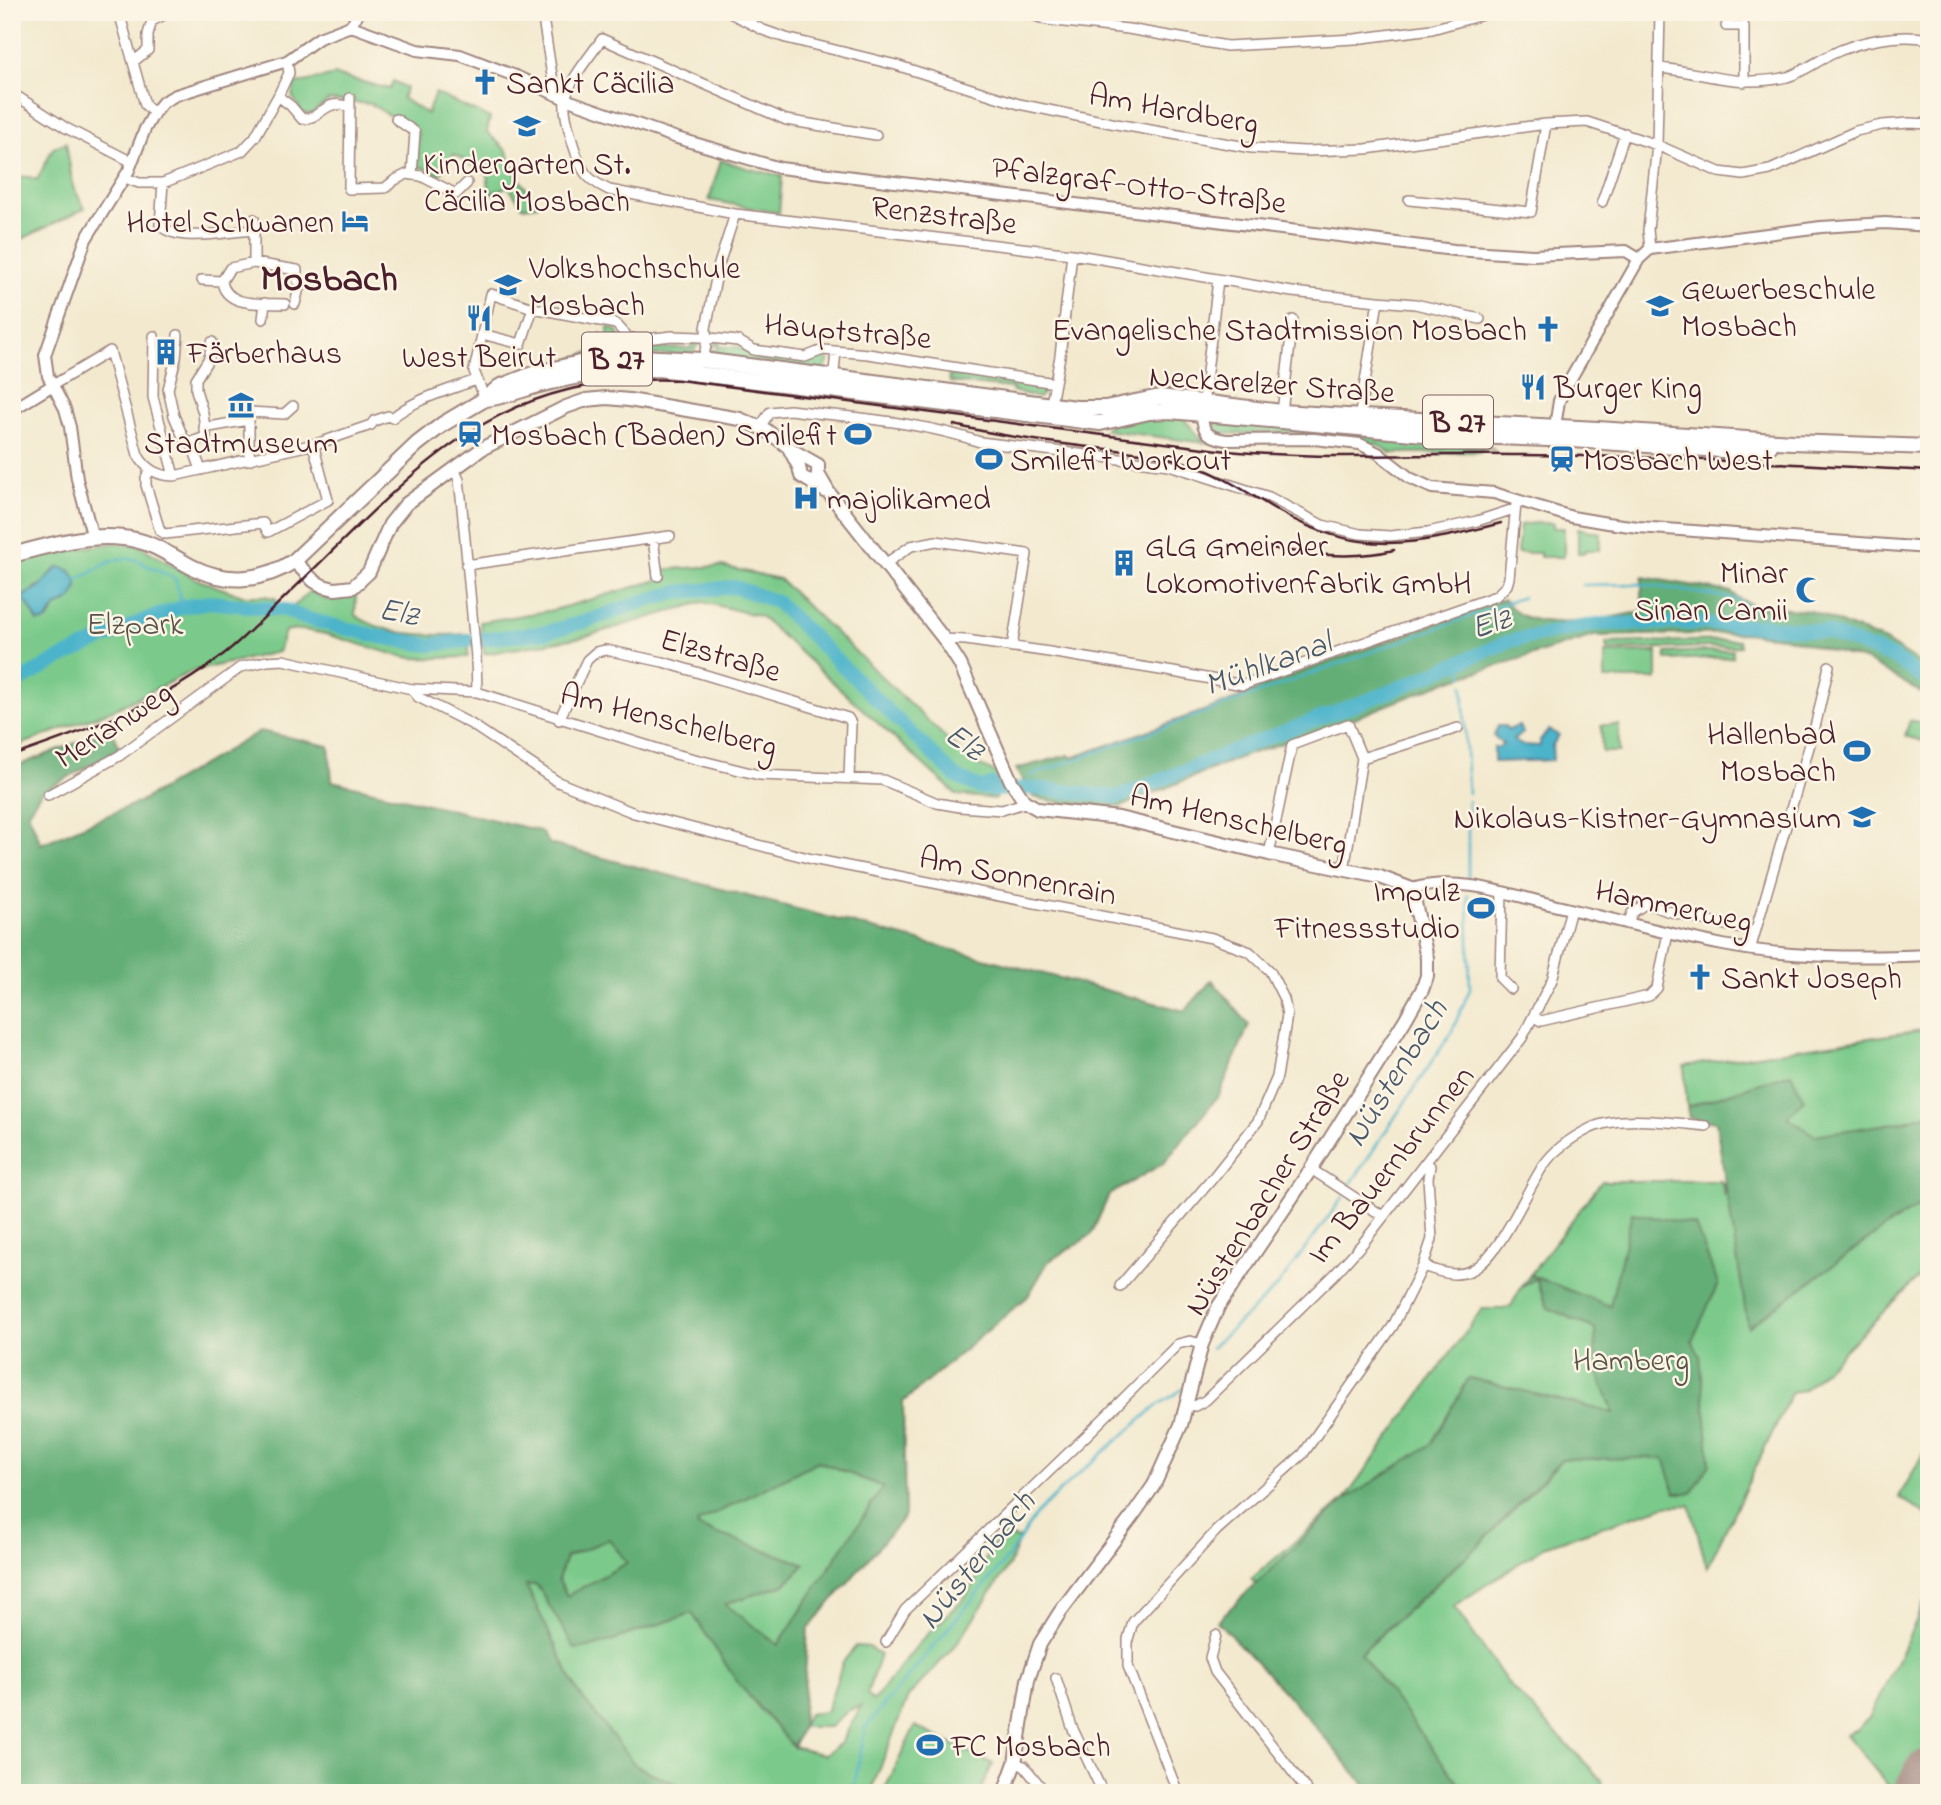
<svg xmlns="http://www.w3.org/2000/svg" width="1941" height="1805" viewBox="0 0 1941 1805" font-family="'Indie Flower',sans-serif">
  <rect width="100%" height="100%" fill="#fcf5e5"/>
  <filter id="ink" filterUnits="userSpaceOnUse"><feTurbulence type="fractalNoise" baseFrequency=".0143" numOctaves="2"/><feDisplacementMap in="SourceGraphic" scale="14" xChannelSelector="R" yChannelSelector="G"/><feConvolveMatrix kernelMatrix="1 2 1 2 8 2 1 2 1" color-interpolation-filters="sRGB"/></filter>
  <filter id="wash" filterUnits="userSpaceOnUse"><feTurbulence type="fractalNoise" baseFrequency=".00686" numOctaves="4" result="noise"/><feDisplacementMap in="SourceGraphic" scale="28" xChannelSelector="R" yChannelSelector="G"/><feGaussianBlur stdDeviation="1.57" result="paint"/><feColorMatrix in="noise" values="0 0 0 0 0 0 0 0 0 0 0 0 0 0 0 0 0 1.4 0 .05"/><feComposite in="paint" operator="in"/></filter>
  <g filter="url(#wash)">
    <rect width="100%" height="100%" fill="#f3e9cf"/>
    <path fill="#7bca8b" stroke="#62745b" stroke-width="2" fill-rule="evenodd" d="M335 75 390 89 393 81 406 88 402 98 427 114 435 93 490 118 487 132 507 151 516 174 538 205 523 207 508 186 490 194 487 174 454 154 440 175 416 165 418 134 371 104 329 100 311 114 303 113 292 96 295 84Z
      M66 142 73 187 85 208 12 244V176L30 177 37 180 53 148Z
      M721 160 750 169 782 176 779 213 709 200Z
      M608 327 618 331 623 350 691 348 692 341 699 342 693 353 570 360 596 350 601 334 604 342 608 341Z
      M719 341 721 347H739L752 354 801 361 825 355 829 360 824 370 716 356 711 350H718V346H712Z
      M949 375C981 379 1012 380 1044 385L1045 388 1042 395 1038 398 1012 391V388L950 382Z
      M1182 417 1205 443 1105 430 1106 426 1142 418Z
      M1220 420 1378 435V440L1491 447 1494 450 1484 448 1479 452 1391 453 1378 445 1350 436 1282 432 1224 434 1216 430V422Z
      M1535 523H1553V528H1564V557H1540V553H1517L1520 525Z
      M1578 528 1601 533 1600 550H1585V553H1578Z
      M114 543 138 545 196 579 243 596H265L277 599 273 605 290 610 310 591 327 600 356 595 355 615C387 637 431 636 469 634L468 657C450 657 431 659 413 658 379 655 315 623 285 631L278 652 192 671 115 709 12 748V559ZM54 570 68 601 56 607 50 617 33 589 45 582Z
      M721 566 779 579 970 761 1000 775 996 799 957 795 760 616 703 602 583 637 484 654 480 622 554 610 658 580 656 570Z
      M1739 640 1740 646 1607 650 1606 643Z
      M1733 650V657L1666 660V653Z
      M1657 652V679H1605V653Z
      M1910 720 1929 725V743L1905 736Z
      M1601 725H1619V752H1602Z
      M1929 1029V1182L1747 1321 1748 1326 1884 1228 1929 1200V1283L1921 1275 1804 1390 1792 1392 1707 1568 1690 1505 1665 1506 1547 1545 1454 1606 1510 1686 1602 1780 1603 1793H1466L1360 1654 1479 1545 1558 1464 1284 1613 1251 1579 1344 1500 1482 1309H1503L1511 1306 1521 1288 1536 1278 1548 1308 1553 1310 1560 1287 1530 1275 1602 1181H1721L1725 1197 1722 1109 1778 1077 1687 1107 1684 1066Z
      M1929 1444V1516L1899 1497Z
      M818 1461 884 1487 778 1645 724 1604 784 1585 805 1564 691 1526Z
      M1005 1535 1019 1539 1010 1564 956 1645 908 1697 870 1793H695L636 1766 577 1691 525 1585H537L595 1646 692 1613 738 1683 793 1747 825 1755 841 1743 861 1706 849 1710 830 1727H802L808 1714 826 1712 843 1662 856 1646 869 1647 880 1655 867 1694 873 1701 920 1642 965 1597 979 1575 990 1548Z
      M609 1539 627 1563 567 1596 558 1579 566 1557Z
      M1929 1594V1793H1889L1891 1789 1846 1734 1857 1729 1870 1717Z
      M915 1726 993 1764 979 1793H883Z"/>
    <path fill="#64ae77" stroke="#576651" stroke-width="2" fill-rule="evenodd" d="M1642 577 1731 592 1736 597 1754 606 1811 611 1885 641 1929 669V697L1867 661 1783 637 1745 633 1594 636 1451 680 1347 721 1241 757 1120 807 1056 802 1033 797 1016 769 1069 755 1072 758 1237 699 1273 682 1503 599C1509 604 1516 614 1523 616 1557 630 1608 617 1642 612Z
      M111 729 120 749 41 792 28 812 41 844 139 802 260 731 329 746 332 781 540 831 550 844 1185 1011 1212 980 1249 1025 1219 1095 1164 1163 1109 1195 1091 1235 1048 1262 1028 1296 903 1402 905 1516 808 1629 802 1727 793 1747 738 1683 692 1613 595 1646 575 1649 537 1585H526L577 1691 636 1766 695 1793H12V768ZM818 1461 883 1487 778 1645 725 1604 784 1585 805 1564 698 1527 697 1523ZM609 1539 627 1563 567 1596 558 1579 566 1557Z
      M1791 1073 1804 1100 1787 1117 1814 1135 1901 1122 1929 1114V1200L1884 1228 1748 1327 1716 1122 1689 1118 1687 1107Z
      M1632 1213 1695 1225 1718 1284 1692 1341 1700 1356 1710 1464 1692 1493H1675L1664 1458 1562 1459 1479 1545 1360 1653 1466 1793H1372L1292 1700 1217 1621 1342 1502 1431 1444 1469 1378 1614 1413 1596 1369 1595 1329 1548 1308 1536 1278 1521 1288 1530 1275 1610 1306Z"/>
    <path fill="#4bb3ca" stroke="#4a697a" stroke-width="2" d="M58 567C76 569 83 584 71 599 67 603 61 604 56 607 51 611 50 617 46 621L38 622 23 596 39 587Z
      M1498 726H1505L1508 730 1519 726 1523 733 1513 740 1521 745 1540 746V740L1549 730 1559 735 1552 746 1553 760 1494 762V747H1500L1503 744 1494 736Z"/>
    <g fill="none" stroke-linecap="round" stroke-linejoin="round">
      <path stroke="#4bb3ca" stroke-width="2.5" d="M77 580C93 573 114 554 132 559 140 560 145 565 152 568 162 572 168 574 176 580L182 607
        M1582 585 1640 584 1737 599 1780 627
        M12 606 25 599
        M1461 663 1463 677
        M1463 685 1468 793
        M1030 776 1523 597
        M1468 881V801
        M1350 1185 1451 1033 1470 989 1468 895
        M1211 1348 1277 1287 1343 1197
        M853 1793 865 1728 1009 1556 1036 1514 1075 1477 1158 1405 1183 1389"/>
      <path stroke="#4bb3ca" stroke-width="8" d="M978 787 993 781"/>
      <path stroke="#4bb3ca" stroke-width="14" d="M12 685 59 659 144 620 182 607 209 602 286 610 304 618 380 637 429 645 547 632 590 620 641 602 678 592 735 587 777 602 955 776 978 787 997 790 1034 788 1118 797 1248 745 1389 692 1510 641 1596 624 1698 623 1780 627 1826 632 1892 657 1929 682"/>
      <path stroke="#9e847d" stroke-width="52" d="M1920 1793 1929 1775"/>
    </g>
  </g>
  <g filter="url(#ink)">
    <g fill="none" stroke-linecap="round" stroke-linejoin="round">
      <g stroke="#9e847d" stroke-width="12">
        <path id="minor" d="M119 12 145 105 154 113
          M542 12 555 95
          M728 12 763 30 786 38 896 65 1019 104 1116 124 1252 148 1305 151 1366 149 1546 124 1587 122 1657 145 1719 172 1743 175 1770 170 1856 131 1882 125 1909 123 1929 124
          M1024 12 1047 20 1128 29 1227 46 1355 39 1432 29 1493 12
          M1726 26H1744V82
          M348 27 361 12
          M133 62 148 50V34L152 21 170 12
          M1660 68C1706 73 1738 88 1787 77 1801 73 1816 62 1830 55 1858 41 1898 33 1929 39
          M12 93 66 128 132 162
          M278 96 291 106 302 119C323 119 324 97 349 107
          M350 98 349 189 385 188 395 180 407 174 421 176 456 194 467 183
          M396 119 415 132 412 175
          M876 135 786 120 602 39C591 55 568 81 565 101 563 116 577 162 586 174 592 182 600 185 609 190L735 214 1072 254 1292 292 1378 301 1360 413 1363 419
          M125 178 139 183H163L242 151 255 137 278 96 289 73 287 61
          M163 183 160 225C177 244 230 231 254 230
          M1409 200 1531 212 1546 124
          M1602 202 1625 133
          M254 219V263
          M1650 249 1648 230 1657 145 1660 12
          M202 280 222 281 230 268 254 263 297 270V278L300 284 310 285
          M222 281C225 308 264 303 285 304
          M1378 301 1415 304 1480 319
          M295 304 300 284
          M263 319 265 303
          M482 334 521 344 533 308
          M178 335 176 358 168 389 174 416 184 439 191 442 201 470
          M154 336 153 397 174 476
          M699 363C707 355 707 339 706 328L719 264 735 214
          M833 381 836 352
          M53 385 110 351 138 455C146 470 158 476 174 476L319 443 371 425 374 421 388 416 392 418C416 398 447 391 476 380
          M485 399 474 371 491 294 533 308 616 324 627 336 637 340 672 336 701 337 738 341 754 350 805 357 823 350 868 354 1055 383
          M1203 405 1218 280
          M1050 409 1060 356 1072 254
          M1282 412 1293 320
          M760 427 770 412 790 410C853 418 920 421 980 442L1169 465 1269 497 1322 525 1360 534 1390 536 1428 532 1477 521 1514 509
          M204 428 248 420
          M191 442 206 437 203 413 196 390V379L209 358 212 342
          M249 460V412L284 414 293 406
          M454 468 459 480 461 497 476 657 477 692
          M150 469 146 478V485L160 531 165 534 263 523 268 532 328 500 313 444
          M653 539 658 576
          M885 564 911 546 936 541 1027 554 1012 647
          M466 565 670 536
          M944 639 966 640 1049 652 1173 672 1243 685 1496 596 1507 585 1509 578 1516 504
          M412 689 418 697 471 724 558 782 634 813 812 859 1212 938 1250 952 1270 971 1284 999 1287 1015 1277 1077 1258 1121 1212 1179 1120 1286
          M559 720 587 660 596 652 606 650 663 662 848 718 851 723 849 778
          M1362 758 1458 728
          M48 795 119 756 241 667 267 661 283 660 412 689 477 692 671 753 759 775 883 780 937 803 960 807 1002 810 1021 804 1024 801
          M1269 854 1292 745 1348 724 1362 758 1344 870
          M1502 892 1500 978 1511 989
          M1628 924 1632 913 1646 903 1667 911 1755 932
          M1750 950 1816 723 1829 666
          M1534 1017 1541 1021 1649 996 1657 988 1668 933
          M1311 1169 1383 1216
          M1423 1266C1438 1271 1454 1278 1470 1271 1499 1259 1525 1193 1543 1166 1554 1150 1571 1138 1589 1129 1619 1114 1673 1123 1706 1126
          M1187 1405 1195 1406 1206 1400 1335 1274 1363 1243 1522 1038 1552 980 1571 909
          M1216 1635 1210 1658 1215 1672 1309 1793
          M886 1642 905 1610 1087 1435 1178 1344 1190 1341 1202 1344
          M1056 1678 1072 1727 1103 1793
          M1015 1763 1024 1766 1046 1793
          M1178 1793 1128 1666V1639L1133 1622 1217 1530 1303 1454 1393 1326 1423 1266 1432 1239 1428 1178 1430 1166 1426 1162"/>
      </g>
      <g stroke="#9e847d" stroke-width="14">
        <path id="tertiary" d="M12 410 53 385
          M1202 414C1202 432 1208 437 1226 440L1314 439 1360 444 1378 453 1410 478 1432 488 1494 493 1572 517 1607 523 1638 527 1929 548
          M1554 433 1559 401 1566 387 1639 259 1650 249 1821 227 1885 223 1929 226
          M93 538 77 479 70 427 65 409 48 376 45 355 86 239 129 170 145 129 154 113 163 102 176 95 287 61 319 38 348 27H354L417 50 460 55 518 77 565 99 677 138 780 168 1454 250 1533 255 1626 251 1639 259
          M1412 889C1459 875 1511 895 1557 906 1612 919 1667 934 1723 945 1790 958 1860 958 1929 955"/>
      </g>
      <g stroke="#9e847d" stroke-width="16">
        <path id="secondary" d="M790 450 799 467 801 476 825 491
          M294 561 314 581 323 586 335 589 353 587 369 572 390 524 406 504 483 448 566 407 586 400 607 398 629 400 740 419 766 430 795 452 818 465V474L829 493 944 639 960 664 1011 781 1024 801 1038 809 1119 818 1269 854 1380 877 1412 889 1427 958V976L1422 990 1405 1020 1311 1169 1218 1307 1202 1344 1181 1425 1154 1485 1134 1514 1060 1612 1040 1644 1028 1680 1015 1763 1004 1793"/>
      </g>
      <g stroke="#9e847d" stroke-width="18">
        <path id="primary" d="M485 399C505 397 523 389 543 384 582 374 619 369 658 369L1100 423 1149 412 1170 411 1424 434 1573 440 1721 450H1749L1770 446
          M12 555C48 546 87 533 123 538 150 540 169 555 192 567 226 584 262 582 294 561L417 444 443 424 485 399 499 387 533 374 588 361 639 357 702 360 1076 408H1105L1160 397 1282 412 1362 417 1598 429 1792 442 1929 447"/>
      </g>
      <use href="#minor" stroke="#fff" stroke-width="9"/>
      <use href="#tertiary" stroke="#fff" stroke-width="10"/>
      <use href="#secondary" stroke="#fff" stroke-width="12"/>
      <use href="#primary" stroke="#fff" stroke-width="14"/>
      <path stroke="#4a1f2b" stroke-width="2.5" d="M954 425C996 435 1037 441 1080 446 1114 450 1148 452 1180 461 1218 471 1247 493 1280 512 1359 558 1417 545 1501 523
        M1257 546C1303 553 1348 561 1394 550
        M12 756C87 730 163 704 225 653 246 636 264 617 283 599 410 478 486 372 679 380L1219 450C1320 461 1420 453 1521 455 1657 456 1793 464 1929 471"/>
    </g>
  </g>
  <defs>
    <g id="church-bare" transform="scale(2.1)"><path d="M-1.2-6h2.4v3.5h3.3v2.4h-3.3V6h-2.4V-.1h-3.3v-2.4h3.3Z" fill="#1f6fb2" stroke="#fcf5e5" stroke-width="2.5" paint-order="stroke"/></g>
    <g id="school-bare" transform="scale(2.1)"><path d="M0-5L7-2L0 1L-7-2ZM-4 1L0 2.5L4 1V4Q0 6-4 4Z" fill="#1f6fb2" stroke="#fcf5e5" stroke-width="2.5" paint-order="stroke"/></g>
    <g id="hotel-bare" transform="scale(2.1)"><path d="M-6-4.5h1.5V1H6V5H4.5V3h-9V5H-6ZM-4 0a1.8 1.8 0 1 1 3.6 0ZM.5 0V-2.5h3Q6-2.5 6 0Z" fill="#1f6fb2" stroke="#fcf5e5" stroke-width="2.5" paint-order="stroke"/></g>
    <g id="university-bare" transform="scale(2.1)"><path d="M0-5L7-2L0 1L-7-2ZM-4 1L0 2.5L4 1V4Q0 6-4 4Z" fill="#1f6fb2" stroke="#fcf5e5" stroke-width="2.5" paint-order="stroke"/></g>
    <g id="restaurant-bare" transform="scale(2.1)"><path d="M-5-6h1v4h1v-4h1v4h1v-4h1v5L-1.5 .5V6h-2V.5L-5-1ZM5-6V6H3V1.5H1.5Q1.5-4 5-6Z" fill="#1f6fb2" stroke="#fcf5e5" stroke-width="2.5" paint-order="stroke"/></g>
    <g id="building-bare" transform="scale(2.1)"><path d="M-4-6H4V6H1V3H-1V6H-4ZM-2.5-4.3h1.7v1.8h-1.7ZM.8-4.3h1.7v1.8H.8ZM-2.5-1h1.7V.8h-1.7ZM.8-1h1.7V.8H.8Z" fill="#1f6fb2" stroke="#fcf5e5" stroke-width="2.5" paint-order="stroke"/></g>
    <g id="museum-bare" transform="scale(2.1)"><path d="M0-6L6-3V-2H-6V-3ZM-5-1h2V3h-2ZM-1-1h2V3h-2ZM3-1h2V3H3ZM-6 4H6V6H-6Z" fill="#1f6fb2" stroke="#fcf5e5" stroke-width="2.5" paint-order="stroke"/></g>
    <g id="station-bare" transform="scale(2.1)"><path d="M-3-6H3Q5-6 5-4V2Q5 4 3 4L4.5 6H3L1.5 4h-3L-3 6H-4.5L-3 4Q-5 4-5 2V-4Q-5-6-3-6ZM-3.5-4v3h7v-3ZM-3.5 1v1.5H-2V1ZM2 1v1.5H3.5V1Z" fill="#1f6fb2" stroke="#fcf5e5" stroke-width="2.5" paint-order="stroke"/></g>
    <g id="stadium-bare" transform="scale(2.1)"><path d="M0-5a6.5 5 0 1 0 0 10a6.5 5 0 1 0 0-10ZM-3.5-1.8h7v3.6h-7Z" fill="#1f6fb2" stroke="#fcf5e5" stroke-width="2.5" paint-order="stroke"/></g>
    <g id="hospital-bare" transform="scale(2.1)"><path d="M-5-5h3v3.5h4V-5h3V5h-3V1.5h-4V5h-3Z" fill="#1f6fb2" stroke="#fcf5e5" stroke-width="2.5" paint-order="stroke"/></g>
    <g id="mosque-bare" transform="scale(2.1)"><path d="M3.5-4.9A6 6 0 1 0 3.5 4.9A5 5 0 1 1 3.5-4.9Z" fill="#1f6fb2" stroke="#fcf5e5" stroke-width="2.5" paint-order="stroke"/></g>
  </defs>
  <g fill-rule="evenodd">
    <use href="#church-bare" x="485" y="82"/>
    <use href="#school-bare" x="527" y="126"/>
    <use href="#hotel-bare" x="355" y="221"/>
    <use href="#university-bare" x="508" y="285"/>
    <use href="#school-bare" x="1660" y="306"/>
    <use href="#restaurant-bare" x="479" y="318"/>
    <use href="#church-bare" x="1548" y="329"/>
    <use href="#building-bare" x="166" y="352"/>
    <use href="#restaurant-bare" x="1533" y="387"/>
    <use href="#museum-bare" x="241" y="405"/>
    <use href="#station-bare" x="470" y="434"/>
    <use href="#stadium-bare" x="858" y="434"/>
    <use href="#stadium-bare" x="989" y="459"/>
    <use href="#station-bare" x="1562" y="459"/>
    <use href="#hospital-bare" x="806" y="498"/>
    <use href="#building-bare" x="1124" y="563"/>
    <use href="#mosque-bare" x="1809" y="590"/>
    <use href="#stadium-bare" x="1857" y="751"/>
    <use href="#school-bare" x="1862" y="817"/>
    <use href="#stadium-bare" x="1481" y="908"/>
    <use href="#church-bare" x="1700" y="977"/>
    <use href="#stadium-bare" x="930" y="1745"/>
  </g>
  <g text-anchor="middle" stroke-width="5" stroke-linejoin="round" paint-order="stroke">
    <g fill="#fcf5e5" stroke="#7f5f63" stroke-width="2">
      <rect x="582" y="332.5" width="70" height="53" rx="5"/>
      <rect x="1423" y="395.5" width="70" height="53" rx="5"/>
    </g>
    <g font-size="30" font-weight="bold" fill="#4a1f2b">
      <text x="617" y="369">B 27</text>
      <text x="1458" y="432">B 27</text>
    </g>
    <g font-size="32" fill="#4a1f2b" stroke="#fcf5e5" text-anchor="start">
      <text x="506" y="93">Sankt Cäcilia</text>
      <text x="527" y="174" text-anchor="middle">Kindergarten St.<tspan x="527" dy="37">Cäcilia Mosbach</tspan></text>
      <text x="334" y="232" text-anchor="end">Hotel Schwanen</text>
      <text x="529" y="278">Volkshochschule<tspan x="529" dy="37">Mosbach</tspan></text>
      <text x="1681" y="299">Gewerbeschule<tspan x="1681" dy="37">Mosbach</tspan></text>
      <text x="1527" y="340" text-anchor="end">Evangelische Stadtmission Mosbach</text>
      <text x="187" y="363">Färberhaus</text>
      <text x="479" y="367" text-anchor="middle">West Beirut</text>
      <text x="1554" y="398">Burger King</text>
      <text x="491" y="445">Mosbach (Baden)</text>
      <text x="837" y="445" text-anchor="end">Smilefit</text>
      <text x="241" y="453" text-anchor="middle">Stadtmuseum</text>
      <text x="1010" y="470">Smilefit Workout</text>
      <text x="1583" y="470">Mosbach West</text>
      <text x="827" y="509">majolikamed</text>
      <text x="1145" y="556">GLG Gmeinder<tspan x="1145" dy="37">Lokomotivenfabrik GmbH</tspan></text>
      <text x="1788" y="583" text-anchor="end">Minar<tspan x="1788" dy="37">Sinan Camii</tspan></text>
      <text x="1836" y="744" text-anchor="end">Hallenbad<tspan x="1836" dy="37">Mosbach</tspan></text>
      <text x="1841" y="828" text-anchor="end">Nikolaus-Kistner-Gymnasium</text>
      <text x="1460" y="901" text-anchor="end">Impulz<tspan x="1460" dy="37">Fitnessstudio</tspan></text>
      <text x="1721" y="988">Sankt Joseph</text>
      <text x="951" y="1756">FC Mosbach</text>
    </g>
    <g font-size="32" fill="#4a1f2b" stroke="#fcf5e5">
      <text transform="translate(1174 108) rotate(10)" y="11">Am Hardberg</text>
      <text transform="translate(1139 184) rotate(7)" y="11">Pfalzgraf-Otto-Straße</text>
      <text transform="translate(944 214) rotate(7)" y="11">Renzstraße</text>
      <text transform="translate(848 330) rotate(5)" y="11">Hauptstraße</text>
      <text transform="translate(1272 383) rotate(4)" y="11">Neckarelzer Straße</text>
      <text transform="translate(721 654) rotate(16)" y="11">Elzstraße</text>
      <text transform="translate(669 719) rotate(14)" y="11">Am Henschelberg</text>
      <text transform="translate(113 724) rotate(-33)" y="11">Merianweg</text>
      <text transform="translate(1239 819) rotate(13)" y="11">Am Henschelberg</text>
      <text transform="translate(1018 875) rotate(11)" y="11">Am Sonnenrain</text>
      <text transform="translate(1674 905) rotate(12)" y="11">Hammerweg</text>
      <text transform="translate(1390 1164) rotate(-51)" y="11">Im Bauernbrunnen</text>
      <text transform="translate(1266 1192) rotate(-58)" y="11">Nüstenbacher Straße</text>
    </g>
    <g font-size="32" fill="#595248" stroke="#fcf5e5">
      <text x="135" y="634">Elzpark</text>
      <text x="1631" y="1370">Hamberg</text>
    </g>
    <g font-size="33" font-style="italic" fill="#4a5a6b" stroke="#fcf5e5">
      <text transform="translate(399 610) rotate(11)" y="12">Elz</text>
      <text transform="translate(1490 621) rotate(-18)" y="12">Elz</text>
      <text transform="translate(1267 662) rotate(-20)" y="12">Mühlkanal</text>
      <text transform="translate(966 740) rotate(36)" y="12">Elz</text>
      <text transform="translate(1394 1072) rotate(-58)" y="12">Nüstenbach</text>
      <text transform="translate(975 1559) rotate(-51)" y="12">Nüstenbach</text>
    </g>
    <g font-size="38" font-weight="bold" fill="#4a1f2b" stroke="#fcf5e5">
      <text x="329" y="290">Mosbach</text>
    </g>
  </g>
  <rect width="1941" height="1805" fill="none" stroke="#fcf5e5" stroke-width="42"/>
</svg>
